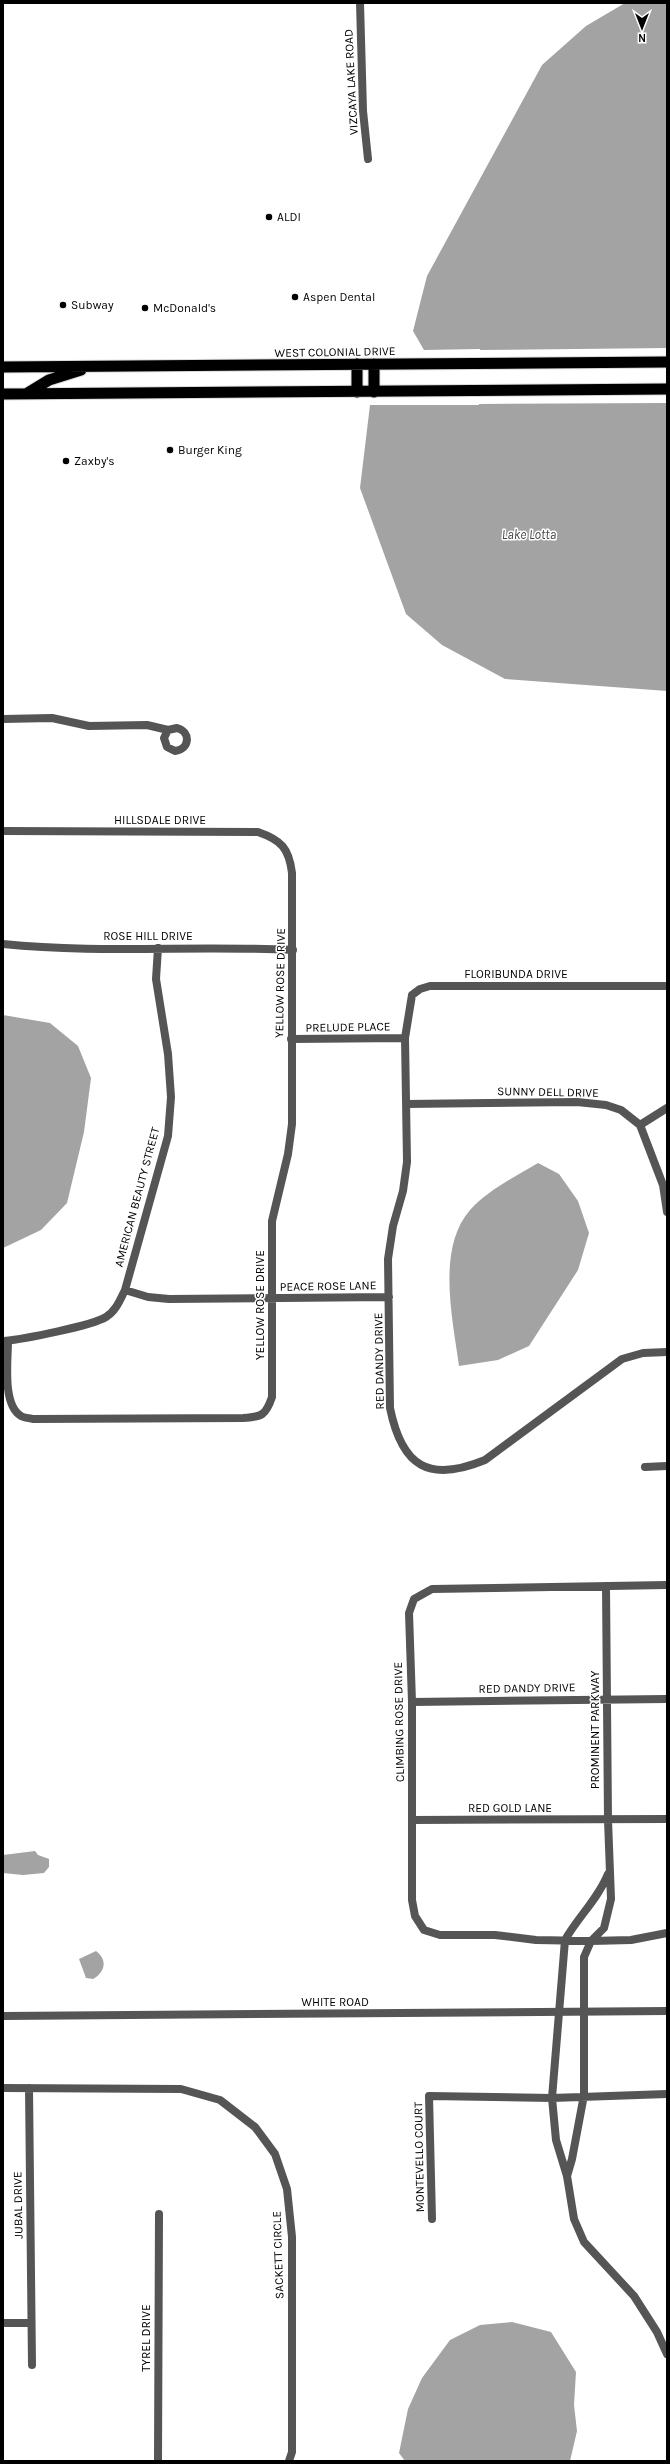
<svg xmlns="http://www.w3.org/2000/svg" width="670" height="2464" viewBox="0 0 670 2464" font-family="Karla,sans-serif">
  <rect width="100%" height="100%" fill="#fff"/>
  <path fill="#a3a3a3" d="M625 3H667V691L505 679 442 645 406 614 360 488 370 405H479L480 349 424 350 413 331 427 276 542 65 586 26Z
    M3 1015 50 1023 78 1046 91 1078 84 1132 67 1203 41 1230 3 1248Z
    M538 1163 559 1174 578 1201 589 1233 578 1270 529 1346 498 1360 459 1366C453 1320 436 1249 470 1210 487 1191 516 1176 538 1163Z
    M35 1851 38 1855 49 1859V1867L44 1873 23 1875 3 1873V1855Z
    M96 1951C108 1960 105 1972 93 1979L86 1978 79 1959Z
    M512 2322 551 2332 576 2372 574 2405 577 2431 570 2461H405L399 2453 408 2409 422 2378 450 2340 480 2325Z"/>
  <path fill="#fff" d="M667 348V403L479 404 478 350Z"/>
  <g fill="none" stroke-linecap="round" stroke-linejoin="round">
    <g stroke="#dbdbdb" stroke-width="13">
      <path id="trunk" d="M357 364V392
        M374 364V392
        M3 367 667 362
        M3 394 667 389
        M26 394 49 380 81 370"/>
    </g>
    <path stroke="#555" stroke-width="8" d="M360 3 363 111 368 159
      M3 719 52 718 89 726 147 725 168 730 177 728C191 732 190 749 175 751L167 747 164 738 168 730
      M3 831 258 832C281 840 289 848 292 873V1124L288 1154 272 1221V1397C266 1415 262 1417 243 1418L33 1419C30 1418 24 1418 21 1416 2 1405 8 1360 8 1341
      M3 944C99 954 196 945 293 950
      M667 986H430L420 989 412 995 405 1038 407 1162 403 1191 393 1226 388 1259 390 1408C402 1467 429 1483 485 1460L622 1359 643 1353 667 1352
      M291 1039 405 1038
      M406 1104 577 1102 606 1105 621 1110 640 1125 663 1185 667 1212
      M640 1125 667 1108
      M125 1290 148 1297 169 1299 389 1297
      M4 1341C24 1339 91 1326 106 1317 116 1311 120 1300 125 1290L168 1136 171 1097 168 1054 156 979 158 948
      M645 1467 667 1466
      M667 1585 432 1589 414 1599 409 1613 412 1702V1900L415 1916 424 1930 440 1935H495L536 1940 591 1941 631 1940 667 1933
      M412 1702 667 1699
      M412 1820 667 1819
      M608 1874C598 1899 578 1917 565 1940L552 2098 556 2140 567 2176 574 2219 584 2242 634 2296 657 2332 667 2354
      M3 2088 181 2089 220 2100 255 2127 275 2154 287 2189 292 2237V2452L289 2461
      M29 2088 32 2365
      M567 2176 572 2159 584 2095V1957L591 1941 604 1928 611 1899 608 1820 606 1586
      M432 2219 429 2096 552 2098 667 2094
      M3 2323H31
      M158 2461 159 2214"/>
    <path stroke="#555" stroke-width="8" d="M3 2016 667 2011"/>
    <use href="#trunk" stroke="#000" stroke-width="11"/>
  </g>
  <g fill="#000" stroke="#fff" stroke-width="1.5">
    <circle cx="269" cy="217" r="4"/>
    <circle cx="295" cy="297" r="4"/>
    <circle cx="63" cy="305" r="4"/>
    <circle cx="145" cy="308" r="4"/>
    <circle cx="170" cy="450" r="4"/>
    <circle cx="66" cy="461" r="4"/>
  </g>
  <g text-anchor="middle" stroke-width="3" stroke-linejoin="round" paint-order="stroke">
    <g font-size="12" fill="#000" stroke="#fff">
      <text transform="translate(351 82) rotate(-93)" y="4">VIZCAYA LAKE ROAD</text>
      <text transform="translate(335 352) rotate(-1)" y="4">WEST COLONIAL DRIVE</text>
      <text x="160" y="824">HILLSDALE DRIVE</text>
      <text x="148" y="940">ROSE HILL DRIVE</text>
      <text x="516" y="978">FLORIBUNDA DRIVE</text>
      <text transform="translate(280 983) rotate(-89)" y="4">YELLOW ROSE DRIVE</text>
      <text transform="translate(348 1027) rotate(-1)" y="4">PRELUDE PLACE</text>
      <text transform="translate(548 1092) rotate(1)" y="4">SUNNY DELL DRIVE</text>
      <text transform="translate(137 1197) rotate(-75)" y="4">AMERICAN BEAUTY STREET</text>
      <text transform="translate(328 1286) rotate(-1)" y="4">PEACE ROSE LANE</text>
      <text transform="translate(260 1305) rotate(-90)" y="4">YELLOW ROSE DRIVE</text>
      <text transform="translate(379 1361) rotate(-91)" y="4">RED DANDY DRIVE</text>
      <text transform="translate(527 1688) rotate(-1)" y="4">RED DANDY DRIVE</text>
      <text transform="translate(399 1722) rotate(-91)" y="4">CLIMBING ROSE DRIVE</text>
      <text transform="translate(595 1730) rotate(-90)" y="4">PROMINENT PARKWAY</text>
      <text x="510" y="1812">RED GOLD LANE</text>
      <text x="335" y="2006">WHITE ROAD</text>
      <text transform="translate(419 2157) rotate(-91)" y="4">MONTEVELLO COURT</text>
      <text transform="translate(18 2205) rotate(-91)" y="4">JUBAL DRIVE</text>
      <text transform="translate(278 2255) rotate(-92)" y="4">SACKETT CIRCLE</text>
      <text transform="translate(146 2338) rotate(-90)" y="4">TYREL DRIVE</text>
    </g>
    <g font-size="12" fill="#000" stroke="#fff" text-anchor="start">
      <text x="277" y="221">ALDI</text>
      <text x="303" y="301">Aspen Dental</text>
      <text x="71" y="309">Subway</text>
      <text x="153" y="312">McDonald's</text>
      <text x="178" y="454">Burger King</text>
      <text x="74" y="465">Zaxby's</text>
    </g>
    <g font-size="13" font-style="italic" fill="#444" stroke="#fff">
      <text x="529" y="539">Lake Lotta</text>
    </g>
  </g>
  <rect width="670" height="2464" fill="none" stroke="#000000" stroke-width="8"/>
  <g transform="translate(642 28) rotate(180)" stroke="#ffffff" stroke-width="3" paint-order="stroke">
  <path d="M0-3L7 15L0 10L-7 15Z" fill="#000000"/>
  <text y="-6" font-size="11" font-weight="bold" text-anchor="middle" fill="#000000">N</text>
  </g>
</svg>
